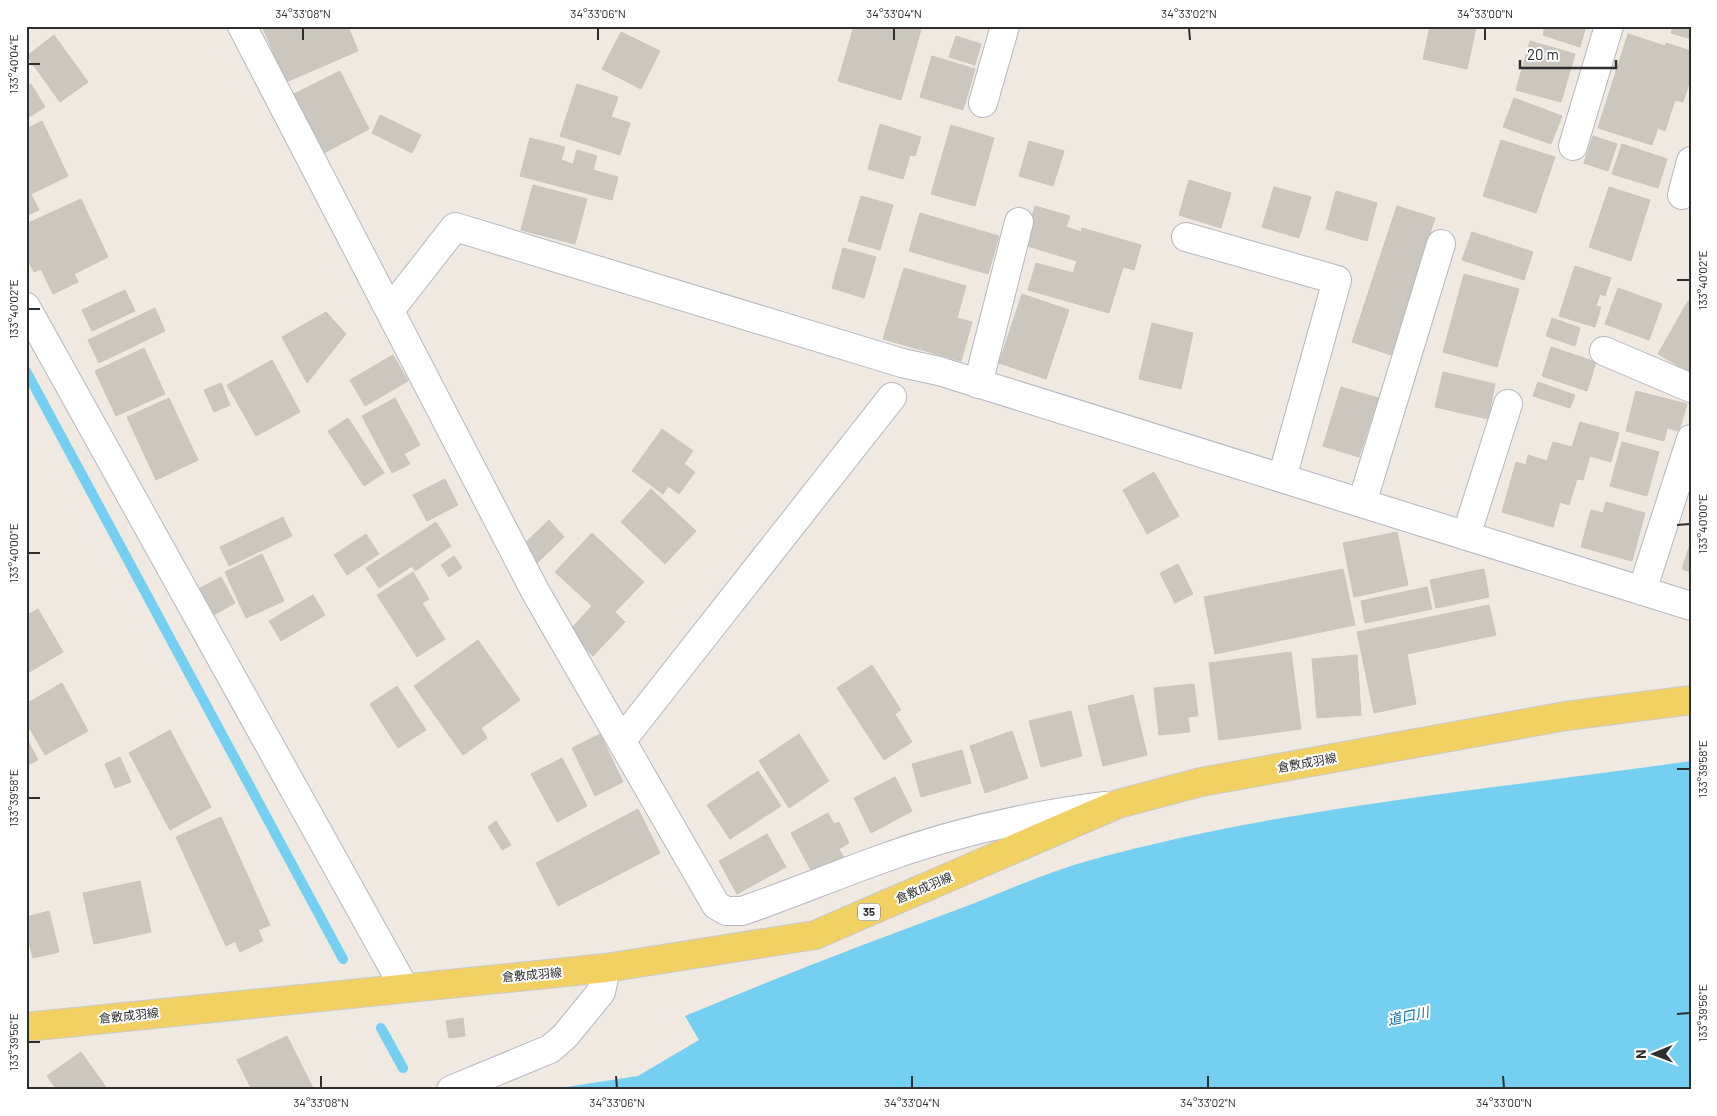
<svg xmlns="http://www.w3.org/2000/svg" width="1717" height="1116" viewBox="0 0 1717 1116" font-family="Barlow,'Noto Sans JP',sans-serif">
  <rect width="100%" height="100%" fill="#efe9e1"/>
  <path fill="#75cff0" d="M1691 761V1090H547L638 1076 699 1040 685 1016C776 978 867 943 959 909 1002 893 1046 872 1091 860 1287 806 1490 790 1691 761Z"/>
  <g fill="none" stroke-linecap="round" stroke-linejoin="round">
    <path stroke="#75cff0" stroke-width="10" d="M26 371 343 959
      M381 1028 403 1068"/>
  </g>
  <path fill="#cbc7bf" stroke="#cbc5ba" d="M262 26H348L358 51 286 82Z
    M854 26H922L901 100 838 81Z
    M1430 26 1476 28 1467 69 1423 59Z
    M1545 26H1586L1580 47 1543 35Z
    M1673 26H1691V39L1671 33Z
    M621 32 660 51 641 89 602 69Z
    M1628 34 1665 46 1666 43 1691 51V77L1683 102 1675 100 1665 131 1658 128 1652 145 1598 128Z
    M54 35 88 82 60 102 27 56Z
    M956 36 981 44 975 65 949 57Z
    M1530 41 1575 54 1561 102 1516 90Z
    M932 56 975 69 963 110 920 97Z
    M340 71 369 129 322 154 294 94Z
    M31 84 45 107 26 119V87Z
    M577 84 618 97 611 117 630 123 620 155 560 136Z
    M1514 98 1562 116 1551 144 1503 127Z
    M380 115 421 135 412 153 372 133Z
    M42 121 68 176 31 194 39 210 26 216V129Z
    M880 124 921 137 915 156 910 155 903 179 868 169Z
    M951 125 994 138 975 206 931 194Z
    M1593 136 1617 144 1608 171 1584 163Z
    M530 138 565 147 561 160 573 164 577 150 597 156 593 170 618 177 612 200 520 176Z
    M1501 140 1555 157 1536 213 1483 196Z
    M1029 141 1064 151 1053 186 1019 176Z
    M1622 144 1667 159 1658 188 1612 174Z
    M1189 180 1231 193 1221 228 1179 215Z
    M533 185 587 199 575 244 521 230Z
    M1274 187 1311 197 1299 238 1262 227Z
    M1609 187 1650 200 1631 261 1589 247Z
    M1336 191 1377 203 1367 241 1326 229Z
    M861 196 893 205 880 250 848 241Z
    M81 199 108 257 74 274 78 282 53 294 41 269 34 272 26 256V224Z
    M1035 206 1070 216 1066 227 1081 232 1082 228 1141 245 1134 270 1123 267 1109 313 1028 290 1036 263 1073 273 1077 261 1024 245Z
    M1397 206 1435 218 1391 355 1352 342Z
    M920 213 999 236 988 274 909 251Z
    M1472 232 1533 252 1524 280 1462 260Z
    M843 248 876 257 864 298 832 288Z
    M1575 266 1611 278 1605 296 1600 294 1596 306 1601 307 1595 327 1559 316Z
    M904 268 966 286 957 318 972 322 961 361 883 339Z
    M1464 274 1519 289 1497 367 1443 352Z
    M1618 288 1662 304 1649 340 1605 324Z
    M125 290 135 311 92 331 82 310Z
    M1022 294 1069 310 1046 379 999 363Z
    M1688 301 1691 303V373L1658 354Z
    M155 308 165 331 99 363 88 340Z
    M326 312 346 334 307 383 282 337Z
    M1552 318 1580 328 1575 346 1546 336Z
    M1152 323 1193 333 1181 389 1139 379Z
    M1551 347 1596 362 1587 391 1542 376Z
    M144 348 165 394 116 416 95 371Z
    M393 355 408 381 365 406 350 380Z
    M272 360 300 412 256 436 227 385Z
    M1443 372 1495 384 1488 419 1435 407Z
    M1538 382 1575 395 1570 408 1533 396Z
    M221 383 230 405 214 412 204 390Z
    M1341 387 1378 398 1359 457 1323 446Z
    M1636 391 1687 404 1679 431 1667 428 1664 441 1626 431Z
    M169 398 198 460 156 480 127 417Z
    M395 398 420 445 404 454 410 464 392 473 362 416Z
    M348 418 384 473 364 486 328 431Z
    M1580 422 1619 433 1611 462 1590 456 1583 480 1577 479 1569 505 1560 502 1553 527 1502 512 1516 462 1526 465 1528 455 1547 461 1553 442 1572 447Z
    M662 429 693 451 684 464 695 472 679 494 668 486 663 494 632 471Z
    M1622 442 1659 452 1647 496 1610 486Z
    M1154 472 1179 516 1147 534 1123 490Z
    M445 479 458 505 427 521 413 495Z
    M651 489 696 531 665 564 621 522Z
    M1606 502 1645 513 1632 561 1581 547 1591 510 1603 513Z
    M283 517 292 536 229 566 220 547Z
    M549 520 564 537 536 564 520 548Z
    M436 522 451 546 415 571 412 566 379 588 366 568Z
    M1397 532 1408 585 1354 597 1343 543Z
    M592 533 644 582 615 612 625 622 593 656 568 632 592 606 555 572Z
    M366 534 379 554 347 575 334 555Z
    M1691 541V572L1682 569Z
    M262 554 284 601 246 618 225 572Z
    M454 556 462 568 449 577 441 565Z
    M1178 564 1193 594 1175 603 1160 573Z
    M1343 569 1355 625 1215 654 1204 597Z
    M1484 569 1489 597 1436 608 1430 580Z
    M413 572 429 599 422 603 445 639 417 657 377 595Z
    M221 577 235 603 214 615 200 588Z
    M1427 587 1432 609 1365 623 1361 601Z
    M313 595 325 615 281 641 269 621Z
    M1489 605 1496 635 1407 654 1416 704 1374 713 1357 632Z
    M38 609 63 652 26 674V616Z
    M478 640 520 700 481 728 487 738 463 755 414 686Z
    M1291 652 1301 729 1219 740 1209 663Z
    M1357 655 1361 715 1317 718 1312 659Z
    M872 665 901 710 895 714 912 742 884 760 837 688Z
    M62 683 88 731 45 755 26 722V704Z
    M1194 684 1198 716 1188 717 1190 732 1159 735 1154 688Z
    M397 686 426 730 398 748 370 704Z
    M1133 695 1147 755 1103 766 1088 706Z
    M1071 711 1082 756 1041 767 1029 721Z
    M170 730 211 807 170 830 129 753Z
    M1012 731 1028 778 985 793 970 746Z
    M600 734 623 782 595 796 572 748Z
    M799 734 829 781 789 808 759 761Z
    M26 737 38 760 26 766Z
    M962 750 971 783 921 797 912 764Z
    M120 757 131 782 115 788 105 764Z
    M562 758 587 806 557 822 531 774Z
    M758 771 781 806 730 839 707 805Z
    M895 777 912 811 871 833 854 798Z
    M638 809 660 853 558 906 536 863Z
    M828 813 834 824 839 822 849 843 839 849 844 858 813 874 791 833Z
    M221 817 270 925 258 930 263 941 240 952 235 941 226 946 176 837Z
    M496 821 511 845 502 850 488 827Z
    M767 834 786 867 737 894 719 861Z
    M140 881 151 932 94 944 83 893Z
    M49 911 59 952 33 958 26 931V917Z
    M463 1018 465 1036 449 1038 446 1021Z
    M287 1036 314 1090H252L237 1060Z
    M81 1052 108 1090H57L47 1076Z"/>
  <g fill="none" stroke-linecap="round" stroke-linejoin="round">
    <g stroke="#b4b7c1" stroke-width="30">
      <path id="street" d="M242 26 535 591 716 905 726 911H742C786 896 829 878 873 862 947 834 1027 816 1105 806
        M983 103 1005 26
        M1573 146 1609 26
        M1682 195 1691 161
        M1186 237 1337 280 1282 478
        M26 307 404 987
        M390 310 455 227 902 363 939 371 1691 606
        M1604 351 1691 388
        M978 384 1019 222
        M1362 503 1441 244
        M1466 536 1508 404
        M1642 591 1691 439
        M622 740 892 397
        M451 1090 550 1049 565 1036 601 992 606 968"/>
    </g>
    <g stroke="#c9c9c9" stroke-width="30">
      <path id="primary" d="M26 1027 606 968 815 935 1118 804 1201 782 1566 716 1691 700"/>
    </g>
    <use href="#street" stroke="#fff" stroke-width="28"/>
    <use href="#primary" stroke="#f2d163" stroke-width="28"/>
  </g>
  <path fill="none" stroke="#2e2e2e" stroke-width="2" d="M303 28V40M598 28V40M894 28V40M1189 28 1190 40M1485 28V40M28 64H40M1677 280H1690M28 309H40M1677 525 1690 524M28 553H40M1677 769H1690M28 798H40M1677 1014 1690 1013M28 1042H40M321 1076V1088M616 1076 617 1088M912 1076V1088M1208 1076V1088M1503 1076 1504 1088"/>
  <g text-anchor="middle" stroke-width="4" stroke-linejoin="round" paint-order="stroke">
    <rect fill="#fff" stroke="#6d6d6d" stroke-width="1" x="858" y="903.5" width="22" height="17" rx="4"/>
    <g font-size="11" font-weight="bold" fill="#2e2e2e">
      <text x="869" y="916">35</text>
    </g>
    <g font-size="12" fill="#2e2e2e" stroke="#fff">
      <text transform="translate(1307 763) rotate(-10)" y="4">倉敷成羽線</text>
      <text transform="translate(924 888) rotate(-23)" y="4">倉敷成羽線</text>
      <text transform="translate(532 975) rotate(-5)" y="4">倉敷成羽線</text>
      <text transform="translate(129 1016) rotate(-6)" y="4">倉敷成羽線</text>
    </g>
    <g font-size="14" font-style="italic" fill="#0d6fa3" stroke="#fff">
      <text transform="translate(1408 1016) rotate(-12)" y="5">道口川</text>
    </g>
  </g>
  <rect width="1717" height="1116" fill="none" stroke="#ffffff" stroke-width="55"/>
  <g transform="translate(1654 1054) rotate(269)" stroke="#ffffff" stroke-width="4" paint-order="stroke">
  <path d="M0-4L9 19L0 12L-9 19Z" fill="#2e2e2e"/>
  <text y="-8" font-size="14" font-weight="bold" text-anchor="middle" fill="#2e2e2e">N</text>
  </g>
  <path d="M1520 60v8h96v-8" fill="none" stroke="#2e2e2e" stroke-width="2.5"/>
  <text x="1527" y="60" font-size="15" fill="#2e2e2e" stroke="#ffffff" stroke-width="4" paint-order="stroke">20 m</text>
  <rect x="28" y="28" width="1662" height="1060" fill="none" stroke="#2e2e2e" stroke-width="2"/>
  <g font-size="12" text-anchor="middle" fill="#2e2e2e">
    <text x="303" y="18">34°33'08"N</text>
    <text x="598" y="18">34°33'06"N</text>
    <text x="894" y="18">34°33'04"N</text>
    <text x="1189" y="18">34°33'02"N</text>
    <text x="1485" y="18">34°33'00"N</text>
    <text transform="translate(14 64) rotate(-90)" y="4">133°40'04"E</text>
    <text transform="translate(1703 280) rotate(-90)" y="4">133°40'02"E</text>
    <text transform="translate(14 309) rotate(-90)" y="4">133°40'02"E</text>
    <text transform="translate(1703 524) rotate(-90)" y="4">133°40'00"E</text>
    <text transform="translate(14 553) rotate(-90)" y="4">133°40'00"E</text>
    <text transform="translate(1703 769) rotate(-90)" y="4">133°39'58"E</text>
    <text transform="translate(14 798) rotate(-90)" y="4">133°39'58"E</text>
    <text transform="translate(1703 1013) rotate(-90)" y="4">133°39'56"E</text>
    <text transform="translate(14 1042) rotate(-90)" y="4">133°39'56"E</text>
    <text x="321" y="1107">34°33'08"N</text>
    <text x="617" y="1107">34°33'06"N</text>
    <text x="912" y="1107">34°33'04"N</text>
    <text x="1208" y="1107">34°33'02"N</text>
    <text x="1504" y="1107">34°33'00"N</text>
  </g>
</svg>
